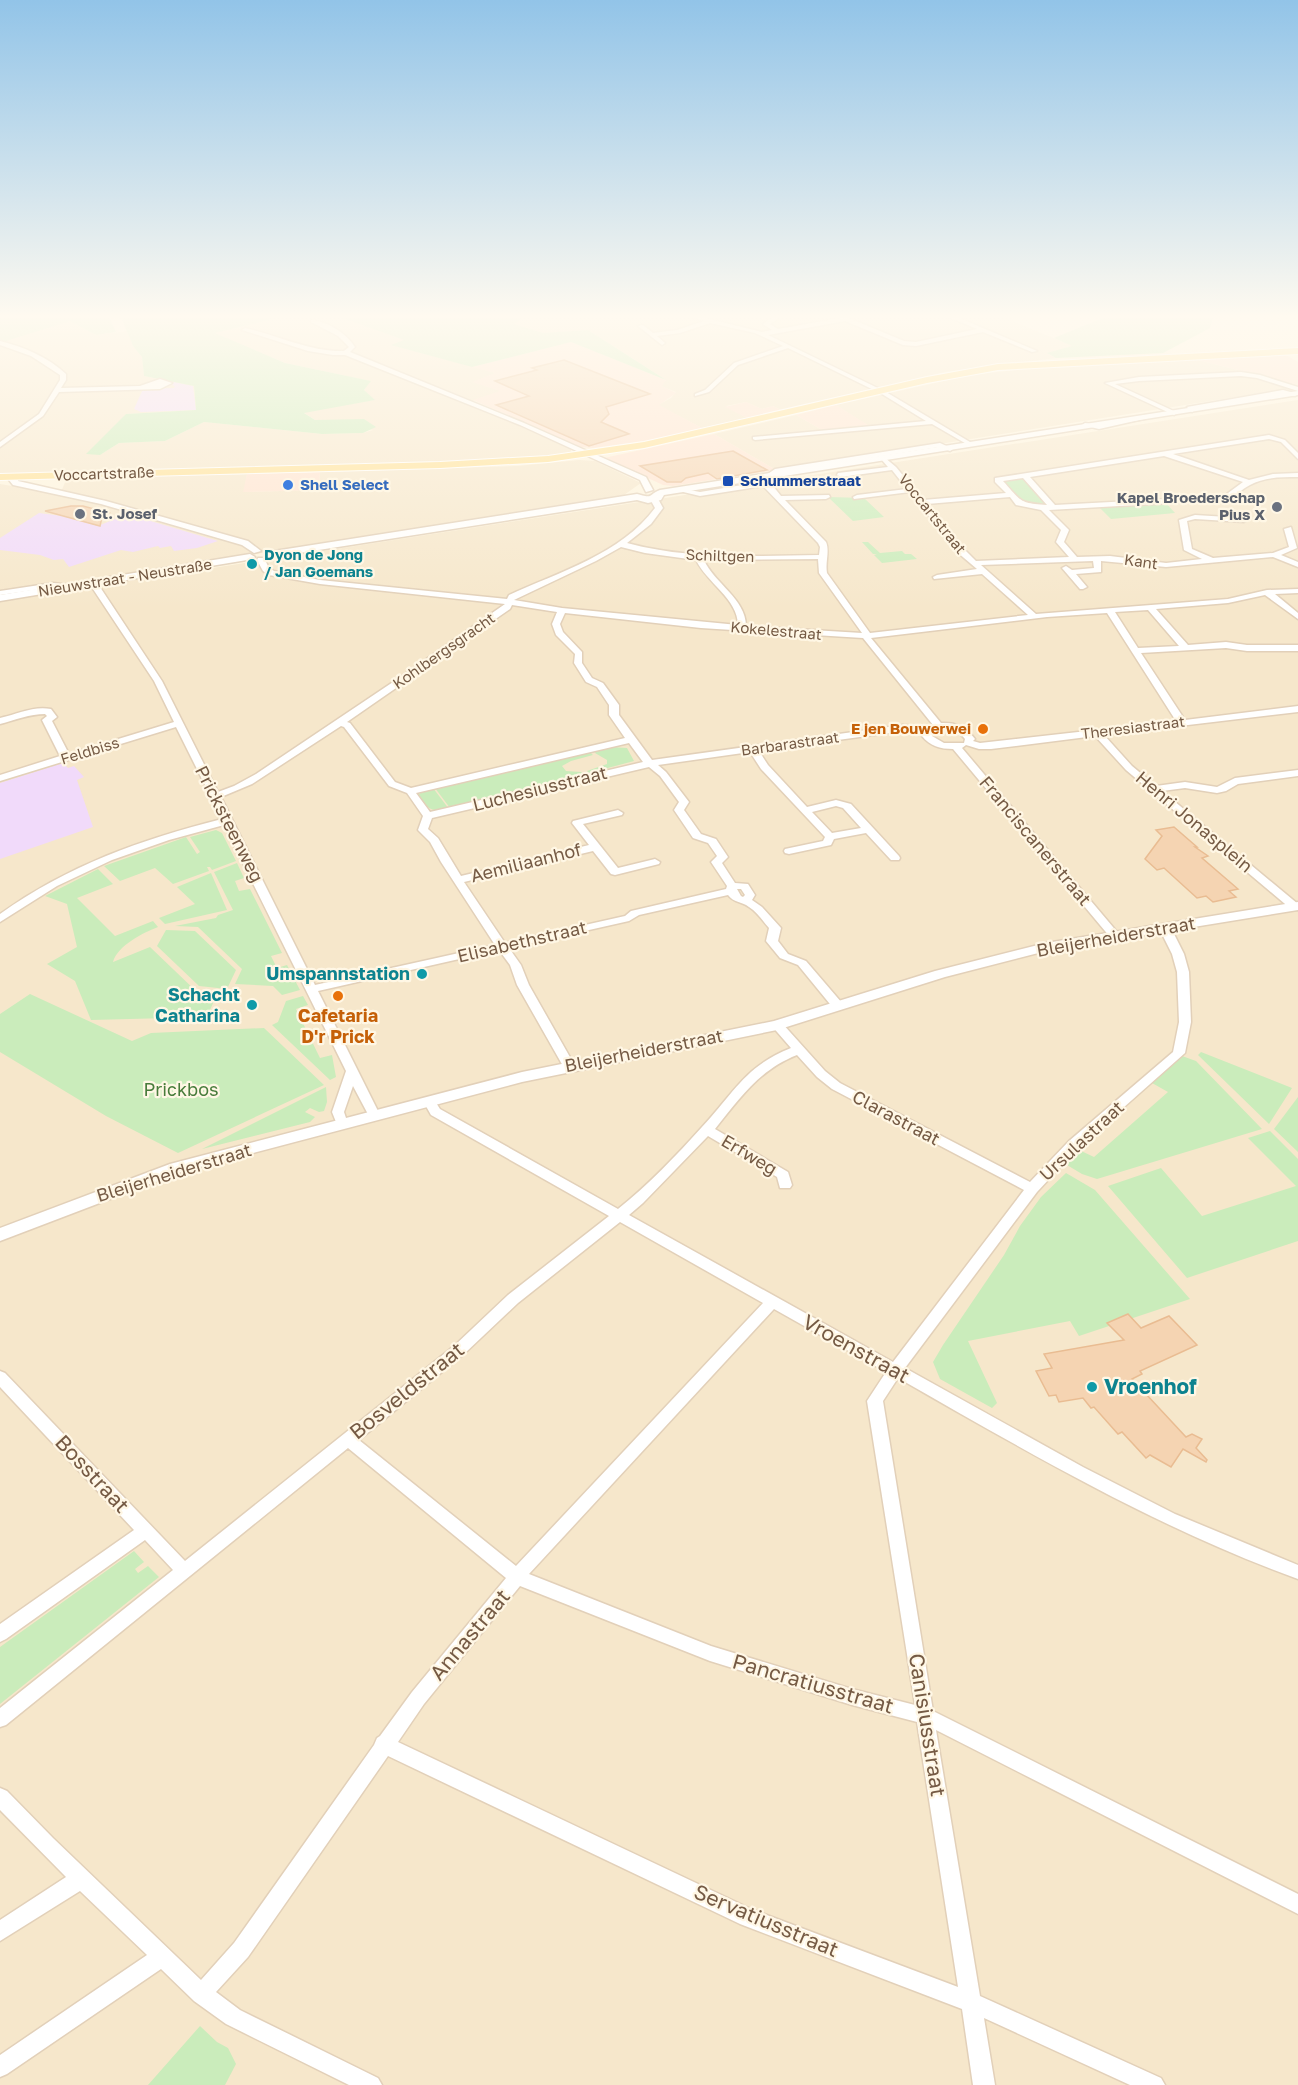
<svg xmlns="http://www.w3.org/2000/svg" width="1298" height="2085" viewBox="0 0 1298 2085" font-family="'Golos Text',sans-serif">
  <rect width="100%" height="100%" fill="#fef4dd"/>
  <path fill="#f6e7cb" d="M281 317H340L405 340 392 345 496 373 474 382 501 391 467 403 571 449V452L546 457 474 462 0 474V341L70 321 96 335 127 331 133 346 142 357 144 376 194 386 196 410 126 414 100 455 119 443 165 441 204 422 322 434 363 433 373 430 333 420H315L303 412 374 400 364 390 370 381 285 363 214 333Z
    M525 317H1002L1073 346 1048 354 1056 358 945 372 781 410 773 406 762 409 746 402 726 406 747 418 702 428 658 405 671 398 676 392 661 386 666 380 588 330 543 333 514 324Z
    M1194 359 1298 385V387L776 470 714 434 796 415 822 430 867 425 836 405 971 375 1041 367Z
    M1298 400V2085H0V601Z
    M579 460 595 461 641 483 624 495 0 595V484L60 494 67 478 247 474 244 492 319 490 320 472 517 466Z"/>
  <path fill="#ffe3d0" d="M571 342 666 380 662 386 676 393 659 405 702 428 650 440 593 448 581 447 473 400 500 391 472 382 495 373 472 367Z
    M1286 355 1298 362V385L1194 359Z
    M746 402 762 409 773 406 781 410 747 418 725 407Z
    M836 405 868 425 822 430 796 415Z
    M714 434 776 470 673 486 663 485 604 458Z
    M320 472 319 490 243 492 247 474Z"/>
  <path fill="#f1dafa" d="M174 382 193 386 196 410 141 412 134 409 143 389 174 388 175 386 172 385Z
    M39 513 62 516 98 526 127 514 218 541 197 548 174 551 171 546 160 548 158 546 133 552 121 550 69 567 63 559 54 560 40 555 0 550V538Z
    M63 763 68 768 74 766 84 777 77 780 93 827 0 859V783Z"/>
  <path fill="#caecbb" d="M0 317H109L116 332 96 335 70 321 3 342 0 341Z
    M121 317H281L215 333 285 363 371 381 364 390 375 400 304 413 315 420 364 419 376 427 363 433 322 434 204 422 165 441 119 443 100 455 86 454 126 414 196 410 194 386 144 376 142 357 133 346Z
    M340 317H525L514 324 543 333 588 330 666 380 571 342 472 367 391 345 404 340Z
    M1105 317H1213L1210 328 1163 353 1056 358 1047 353 1072 346 1054 338Z
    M1022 476 1050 505 1024 504 1002 481Z
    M828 497 864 498 884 517 853 521Z
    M1166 503 1175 513 1111 519 1099 507Z
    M862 542H868L880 553 902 551 905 554H911L917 559 882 563 874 555 877 554H873Z
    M611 747 627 748 634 761 589 773 587 771 607 764V760L595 753 596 751Z
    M590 752 593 755 571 761 562 766 566 771 581 772 585 775 450 808 435 788Z
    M433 788 449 809C432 812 427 810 418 795L423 791Z
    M216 830 222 833 236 861 212 870 210 867H207L209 871 173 884 155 868 120 881 104 866 186 837 197 854 200 852 190 837Z
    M237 863 244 878 235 881 239 891 250 889 282 953 271 956 277 968 287 965 300 990 282 995 273 986 235 984 242 969 198 927 175 926 216 918 218 915 233 910 214 872Z
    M98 869 113 884 77 898 115 936 153 921 158 927C143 933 118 945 113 962L150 947 197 992 217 994 207 1017 91 1020 75 981 47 964 77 947 67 904 45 896Z
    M211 873 227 910 165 924 159 918 195 904 177 887Z
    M166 930 195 931 236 970 227 989 199 986 157 946Z
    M30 994 132 1041 151 1033 264 1028 324 1085 178 1153 106 1116 0 1052V1014Z
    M303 996 308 1005 296 1009 320 1058 332 1055 336 1077 330 1080 272 1025 278 1022 286 1001Z
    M1201 1052 1292 1088 1269 1124 1198 1055Z
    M1182 1056 1196 1061 1262 1129 1097 1179 1082 1174 1062 1162 1077 1149 1094 1157 1168 1092 1152 1083Z
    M326 1087 327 1102 324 1111 319 1112 310 1108 305 1112 315 1117 310 1122 202 1149Z
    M1298 1097V1152L1274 1129Z
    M1270 1131 1298 1159V1241L1187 1278 1108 1186 1161 1168 1202 1216 1296 1186 1248 1138Z
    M1066 1173 1095 1190 1190 1299 1079 1336 1070 1321 968 1341 997 1403 992 1408 940 1379 933 1362 943 1345 1004 1255 1020 1226 1041 1197Z
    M134 1551 144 1562 135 1569 138 1573 148 1566 159 1577 0 1704V1647Z
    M200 2026 217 2042 228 2048 236 2064 225 2085H148Z"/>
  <path fill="#f5d4b2" stroke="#e9bc92" stroke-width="1.5" d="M564 360 650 394 606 407 609 414 601 422 629 434 589 446 496 405 529 396 495 381 537 370 532 368Z
    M733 451 767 470 717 479 708 473 686 478 681 482H667L640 466Z
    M71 506H83L109 513 102 517 100 526 45 511Z
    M1174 827 1197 847H1195L1208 856 1202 858 1238 889 1229 891 1236 897 1213 902 1206 896 1197 898 1164 868 1157 870 1145 859 1162 836 1156 830Z
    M1128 1314 1141 1328 1169 1316 1197 1345 1140 1371 1142 1374 1132 1379 1186 1437 1192 1434 1202 1439 1196 1448 1207 1460 1206 1462 1183 1449 1171 1467 1150 1455 1146 1458 1122 1432 1118 1434 1094 1407 1091 1408 1083 1398 1059 1402 1056 1395 1049 1396 1036 1371 1052 1368 1044 1354 1124 1340 1107 1323Z"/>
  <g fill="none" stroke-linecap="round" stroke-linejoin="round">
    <g stroke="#e2d0b9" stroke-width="3">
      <path id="minor" d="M691 317H701L762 332 772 330 763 324 773 317H780L770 324 778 329 846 317 904 341 916 342 977 329 949 317H957L1037 351 1032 352 983 332 916 346 903 345 845 321 768 335 886 392 975 445 970 446 932 424 755 440 753 439V437L926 421 882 394 788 348 738 365 709 392 695 396V394L705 390 734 363 783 346 755 333 710 323 680 333 657 336 665 343 662 345 638 326 643 325 653 333 677 330 704 321Z
        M311 320C327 321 346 333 355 347L350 352 524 423 646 477 653 490 646 492 640 480 520 425 345 355H333L308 351 242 330 245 328C278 335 310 352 344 351L349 347 338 336 311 322Z
        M0 341C24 347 48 357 66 374V380L61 388 140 386 160 379 172 383 160 389 59 392 43 416 0 447V442L39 414 60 380V375L31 356 0 345Z
        M1241 372 1260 375 1298 387V391L1257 378 1241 376 1139 381 1115 384 1176 412 1177 413 1174 415 1105 383 1139 377Z
        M1283 390 1298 394 1295 396 1283 394 1194 408 1195 410 1192 412 1187 407Z
        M1146 415 1149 417 1148 418 1099 429 1082 425 1085 423 1099 425Z
        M1269 435 1285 440 1298 453V459L1281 442 1269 439 1173 454 1249 480 1273 474 1298 473V477C1282 477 1264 477 1250 485 1240 490 1236 497 1225 500L1049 510 1069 530 1064 542 1077 557 1110 556 1166 563 1202 559 1184 550 1179 520 1195 515 1244 518 1248 520 1244 522 1195 519 1187 521 1192 549 1213 558 1273 553 1289 547 1284 529 1291 527 1297 548 1281 555 1298 562V567L1273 557 1166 567 1101 561V572L1076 574 1087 587 1083 589H1080L1062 568 1066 566 1072 570 1094 568 1093 561 981 565 1036 614 1228 599 1267 590 1298 589V593L1275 594 1298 613V619L1265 595 1228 603 1156 609 1188 645 1226 642 1247 645H1298V651H1247L1226 648 1141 653 1185 720 1298 706V712L1104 735 1132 766 1156 786 1185 782 1217 787 1235 778 1298 770V776L1238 784 1226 791 1217 793 1185 788 1162 791 1298 904V910L1291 909 1126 770 1095 736 991 749H979L966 745 962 748 1118 933 1120 935 1114 938 1110 937 953 749C940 749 930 746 922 736L923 732 903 731 759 751 768 765 807 807 836 800 851 804 899 856 900 858 899 860H891L866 833 834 839 831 845 789 854 785 853 784 851 785 849 823 841 825 837 761 769 750 752 658 765 666 772 689 802 684 810 701 834 716 839 728 857 722 863 735 883 748 884 755 895 752 900 762 907 781 928 778 941 788 954 806 961 842 1003 844 1006 842 1009H834L798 965 780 958 766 941 769 928C763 921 757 912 749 907 741 901 734 903 728 895L639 915 629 921 509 948 521 965 529 985 575 1066 569 1070 563 1066 517 985 510 965 499 950 318 991 380 1115 378 1118H370L353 1086 344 1112 348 1124 342 1128 338 1127 332 1112 346 1071 224 825 169 840 112 860 57 886 0 922V914C69 865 140 840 222 819L176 727 0 781V775L60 756 42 720 47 716 45 714C30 714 15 720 0 724V718C19 714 32 706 51 709L57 717 52 721 69 754 174 722 154 681 89 583 90 581H96L162 681 218 792 234 786 256 774 402 676 505 604 320 584 269 575 263 571 257 560 258 558H264L269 568 274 571 320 580 507 599 509 595C559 572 621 554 655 508L650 499 654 497H657L663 508 651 524 627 543C690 560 754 556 819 555L820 547 818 543 763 486 700 496 675 490 679 488 700 492 760 482 756 478 760 476 769 481 781 496 829 495 830 497 826 499 785 500 826 542C830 551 825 562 827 573L870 633 1028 615 982 574 934 579 933 577 937 575 977 569 957 552 910 492 854 499 853 497 857 495 907 489 892 470 841 477 837 475 838 473 888 467 881 459 884 457 896 467 923 500 1006 493 995 482V478ZM1164 456 1243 482 1224 496 1055 505 1030 477ZM1023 478 1047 505C1019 503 1022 502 1003 481ZM1010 497 1016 505 1041 510 1061 530 1056 542 1069 557 976 561 963 548 927 504ZM621 547 645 553 696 560C706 582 738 599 738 625L562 608 514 600 596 561ZM818 559 819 573 862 633 746 626C746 599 714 583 704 560ZM512 605 557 612 552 624 556 635 575 654 574 663 586 682 597 687 609 705V715L625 738 411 788 395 782 350 723 347 722 510 609ZM1148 610 1179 646 1138 648 1115 612ZM565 613 701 628 863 638 933 725 928 727 903 725 652 760 619 715V705L603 683 592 678 582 663V652L563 632 560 624ZM1107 613 1176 721 980 743 973 741 975 739C966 727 956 722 941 723L871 638 1047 617ZM341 726 344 727 389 786 407 793 423 816 418 830 430 842 441 862 495 945 315 985 221 797 252 784ZM943 728C952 728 959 731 965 739L964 743H944L932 736 933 731ZM629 743 643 762 430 812 416 793ZM649 767 660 776 679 802 674 810 693 838 708 843 717 856 711 862 727 886 726 889 631 911 625 916 505 943 464 882 593 851 611 874 615 875 659 864 660 862 655 859 618 868 583 824 622 815 623 813 618 810 573 821 572 823 589 845 461 876 438 838 428 829 432 818ZM836 806 843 808 861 828 832 833 812 812ZM737 889H741L745 895 743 897 741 896Z
        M940 443 953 449 950 451 939 447 777 473 769 478 765 476 775 469Z
        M12 475H18V481L106 501 248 541 261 551 254 553 242 545 101 504 13 485 9 480Z
        M53 583 70 585 74 587 70 589 53 587 0 595V591Z
        M1165 925 1171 928 1184 954 1189 972 1191 1022 1185 1053 1079 1147 1037 1192 905 1368 1083 1467 1175 1514 1298 1565V1579C1157 1528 1028 1452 898 1378L883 1401 933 1711 1298 1894V1914L936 1730 980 1996 1161 2078 1165 2085H1130L984 2018 995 2085H973L962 2009 740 1924 388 1756 248 1957 216 1992 240 2010 378 2078 382 2085H349L226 2024 194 2001 161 1969 7 2074 0 2077V2055L147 1955 80 1891 0 1941V1920L66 1877 0 1810V1788L7 1791 53 1838 201 1980 234 1943 374 1745 377 1738 380 1736 412 1692 506 1578 348 1448 6 1725 0 1727V1708L173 1570 145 1540 6 1639 0 1642V1624L134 1530 0 1387V1371L5 1373 185 1561 454 1346 508 1295 609 1216 431 1115 423 1101 425 1098H433L440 1109 618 1209C648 1185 676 1156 702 1127 734 1093 745 1066 791 1048L771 1025 777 1021 781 1022 825 1071 840 1083 1030 1182 1069 1141 1173 1052 1179 1022 1177 972 1172 954 1159 928ZM797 1055 817 1077 832 1089 1024 1190 893 1362 629 1215 643 1203 708 1136 777 1177 780 1188H790L792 1185 788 1172 715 1129C740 1098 759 1070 797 1055ZM620 1222 763 1303 516 1566 359 1440 464 1354 518 1303ZM774 1309 886 1372 867 1401 915 1705 852 1689 711 1646 529 1574ZM520 1586 710 1661 852 1705 917 1722 958 1987 751 1909 398 1742 424 1704Z"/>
    </g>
    <g stroke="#e2d0b9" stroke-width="3">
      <path id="tertiary" d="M1298 391V395L664 495 661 500 648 503 637 500 274 557 269 554 274 551 637 494C655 499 647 495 660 490Z
        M250 554 255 557 253 559 0 601V595Z
        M1298 902V910L1046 951 945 977 777 1030 522 1082 181 1172 0 1241V1228L170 1164 522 1072 774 1021 935 971 1046 943Z"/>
    </g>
    <g stroke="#fff" stroke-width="2">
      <path id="primary" d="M1298 348V354L998 370 927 383 644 448 548 462 440 468 0 480V474L440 462 548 456 644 442 927 377 998 364Z"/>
    </g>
    <use href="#minor" fill="#fff" fill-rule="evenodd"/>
    <use href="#tertiary" fill="#fff" fill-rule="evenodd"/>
    <use href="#primary" fill="#ffe193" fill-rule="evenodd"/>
  </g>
  <linearGradient id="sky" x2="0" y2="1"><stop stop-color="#92c4e8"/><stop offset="0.52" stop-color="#fffaf0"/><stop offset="1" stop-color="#fffaf0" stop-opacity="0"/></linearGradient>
  <rect width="1298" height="609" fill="url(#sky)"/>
  <rect fill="#1a4fb4" stroke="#fff7e5" stroke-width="2" x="722" y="475" width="12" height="12" rx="3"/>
  <circle fill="#3f7fe0" stroke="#fff7e5" stroke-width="2" cx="288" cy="485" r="6"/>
  <g fill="#6b7280" stroke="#fff7e5" stroke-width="2">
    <circle cx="1277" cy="507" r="6"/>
    <circle cx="80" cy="514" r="6"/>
  </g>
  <g fill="#0f9aa8" stroke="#fff7e5" stroke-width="2">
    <circle cx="252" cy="564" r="6"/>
    <circle cx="422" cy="974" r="6"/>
    <circle cx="252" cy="1005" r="6"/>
    <circle cx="1092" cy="1387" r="6"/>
  </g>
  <g fill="#e8710a" stroke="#fff7e5" stroke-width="2">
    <circle cx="983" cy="729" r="6"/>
    <circle cx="338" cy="996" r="6"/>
  </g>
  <g text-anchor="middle" stroke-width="4.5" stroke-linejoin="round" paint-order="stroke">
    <g font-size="15" fill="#755a44" stroke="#fff7e5">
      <text transform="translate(104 474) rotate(-2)" y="5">Voccartstraße</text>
      <text transform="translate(932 514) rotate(51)" y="5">Voccartstraat</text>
      <text transform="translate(720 556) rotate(2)" y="5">Schiltgen</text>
      <text transform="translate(1141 562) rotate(8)" y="5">Kant</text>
      <text transform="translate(125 578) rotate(-9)" y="5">Nieuwstraat - Neustraße</text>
      <text transform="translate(776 631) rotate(5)" y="5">Kokelestraat</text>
      <text transform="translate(444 651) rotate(-35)" y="5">Kohlbergsgracht</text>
      <text transform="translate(1133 728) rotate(-7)" y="5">Theresiastraat</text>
      <text transform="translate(790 744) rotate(-8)" y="5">Barbarastraat</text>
      <text transform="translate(90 751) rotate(-17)" y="5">Feldbiss</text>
    </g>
    <g font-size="15" font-weight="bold" fill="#164399" stroke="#fff7e5" text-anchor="start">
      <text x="740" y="486">Schummerstraat</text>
    </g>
    <g font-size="15" font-weight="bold" fill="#366cbe" stroke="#fff7e5" text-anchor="start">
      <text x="300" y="490">Shell Select</text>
    </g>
    <g font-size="15" font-weight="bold" fill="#5b616d" stroke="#fff7e5" text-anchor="end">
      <text x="1265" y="503">Kapel Broederschap<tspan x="1265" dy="17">Pius X</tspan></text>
      <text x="92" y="519" text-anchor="start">St. Josef</text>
    </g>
    <g font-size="15" font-weight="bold" fill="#0d838f" stroke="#fff7e5" text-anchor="start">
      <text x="264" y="560">Dyon de Jong<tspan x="264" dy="17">/ Jan Goemans</tspan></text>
    </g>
    <g font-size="15" font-weight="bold" fill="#c56008" stroke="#fff7e5" text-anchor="end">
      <text x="971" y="734">E jen Bouwerwei</text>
    </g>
    <g font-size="18" fill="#755a44" stroke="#fff7e5">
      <text transform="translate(540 789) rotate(-14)" y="6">Luchesiusstraat</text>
      <text transform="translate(1194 822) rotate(40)" y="6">Henri Jonasplein</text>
      <text transform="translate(229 824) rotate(63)" y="6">Pricksteenweg</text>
      <text transform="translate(1035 841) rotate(50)" y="6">Franciscanerstraat</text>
      <text transform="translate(526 863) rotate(-14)" y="6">Aemiliaanhof</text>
      <text transform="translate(1116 937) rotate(-10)" y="6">Bleijerheiderstraat</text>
      <text transform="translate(522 942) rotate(-13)" y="6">Elisabethstraat</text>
      <text transform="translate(644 1051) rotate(-11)" y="6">Bleijerheiderstraat</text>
      <text transform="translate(896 1118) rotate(28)" y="6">Clarastraat</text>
      <text transform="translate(1082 1141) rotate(-43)" y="6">Ursulastraat</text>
      <text transform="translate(749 1155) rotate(31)" y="6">Erfweg</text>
      <text transform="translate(174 1173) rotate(-17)" y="6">Bleijerheiderstraat</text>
    </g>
    <g font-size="18" font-weight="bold" fill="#0d838f" stroke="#fff7e5" text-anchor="end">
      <text x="410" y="980">Umspannstation</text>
      <text x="240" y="1001">Schacht<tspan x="240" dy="21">Catharina</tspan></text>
    </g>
    <g font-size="18" font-weight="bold" fill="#c56008" stroke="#fff7e5">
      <text x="338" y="1022">Cafetaria<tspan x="338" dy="21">D'r Prick</tspan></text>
    </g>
    <g font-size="18" fill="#487c3b" stroke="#fff7e5">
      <text x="181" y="1096">Prickbos</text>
    </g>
    <g font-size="21" fill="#755a44" stroke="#fff7e5">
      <text transform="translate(856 1349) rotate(29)" y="7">Vroenstraat</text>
      <text transform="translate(407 1391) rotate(-39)" y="7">Bosveldstraat</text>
      <text transform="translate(92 1474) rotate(47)" y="7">Bosstraat</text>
      <text transform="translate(470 1635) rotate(-50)" y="7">Annastraat</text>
      <text transform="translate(813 1684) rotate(16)" y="7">Pancratiusstraat</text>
      <text transform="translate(927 1725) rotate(81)" y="7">Canisiusstraat</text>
      <text transform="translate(766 1921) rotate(23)" y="7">Servatiusstraat</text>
    </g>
    <g font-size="21" font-weight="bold" fill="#0d838f" stroke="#fff7e5" text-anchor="start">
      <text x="1104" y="1394">Vroenhof</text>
    </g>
  </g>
</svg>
